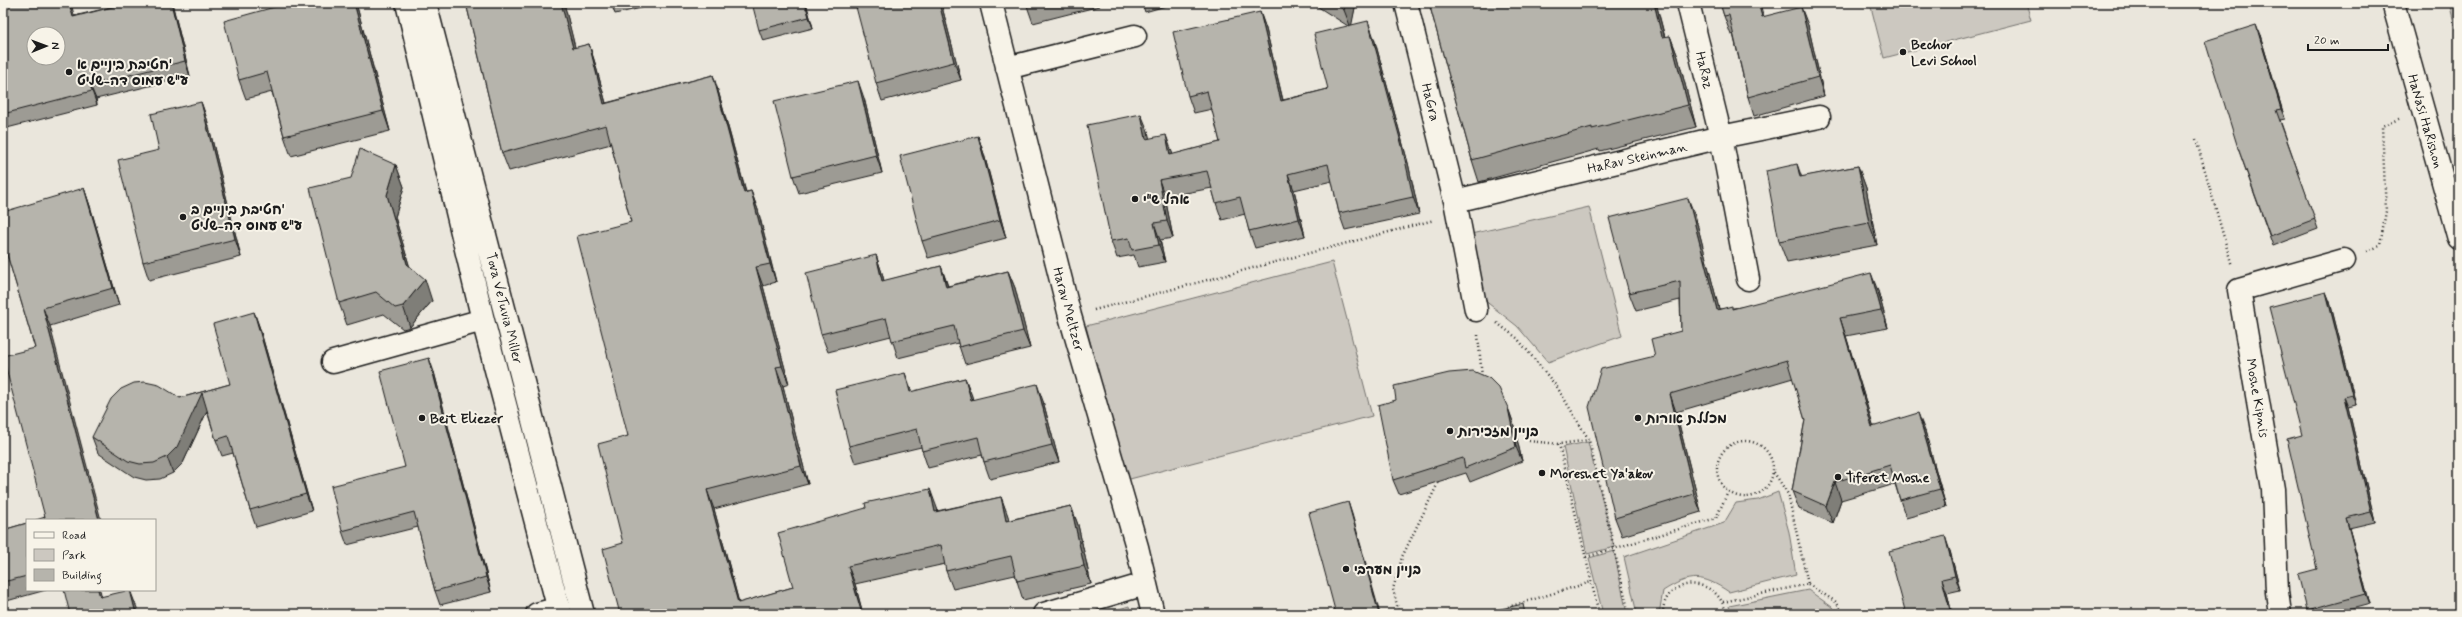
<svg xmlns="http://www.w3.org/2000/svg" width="2462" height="617" viewBox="0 0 2462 617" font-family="Mynerve,'Playpen Sans Hebrew',sans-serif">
  <rect width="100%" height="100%" fill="#eae6dc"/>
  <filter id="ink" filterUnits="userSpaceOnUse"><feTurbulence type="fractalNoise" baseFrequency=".025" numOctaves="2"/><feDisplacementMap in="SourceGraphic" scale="8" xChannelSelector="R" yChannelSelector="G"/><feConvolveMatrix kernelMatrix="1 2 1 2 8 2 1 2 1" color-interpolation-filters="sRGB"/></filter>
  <g filter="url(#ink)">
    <path fill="#ccc8c0" stroke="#74726e" d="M1870 3H2026L2031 20 1884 58Z
      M2449 3H2459V42Z
      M1589 207 1622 336 1548 362 1517 326 1484 300 1471 234Z
      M1332 262 1372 416 1126 480 1086 326Z
      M1588 442 1614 547 1587 554 1563 447Z
      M1778 492 1789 532 1796 575 1729 592C1702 574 1690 574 1663 591L1659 614H1637L1624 557 1724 523 1736 503 1758 500Z
      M1614 551 1627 614H1603L1589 558Z
      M1808 590 1832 607 1837 614H1731L1729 606Z
      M1129 606 1131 614H1103Z"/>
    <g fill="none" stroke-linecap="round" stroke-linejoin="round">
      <g stroke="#1c1c1c" stroke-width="25">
        <path id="minor" d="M407 3 483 320 560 614
          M425 3 583 614
          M991 3 1070 316 1137 547 1153 614
          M1406 3 1455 201 1476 310
          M1688 3 1721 137 1748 279
          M2393 3 2459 239
          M1007 68 1135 36
          M1455 201 1721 137 1819 117
          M333 362 483 320
          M537 614 559 608
          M1044 614 1145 584
          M2280 614 2277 592 2273 489 2239 290 2344 260"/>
      </g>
      <path stroke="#1c1c1c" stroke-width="2.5" stroke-dasharray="1 3" stroke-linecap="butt" d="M2196 139 2232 266
        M2367 251 2380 246 2386 211 2382 126 2401 118
        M1094 310 1434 220
        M1497 323 1517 338 1557 387 1589 440 1629 614
        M1478 335 1482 377
        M1717 469a28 28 0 1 1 56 0a28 28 0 1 1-56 0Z
        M1529 441 1559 444 1589 440
        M1559 444 1599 614
        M1586 557 1716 518 1728 492
        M1808 584 1836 602 1844 614
        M1723 602 1808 584 1788 494 1773 471
        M1508 607 1591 582
        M1399 614 1393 589 1402 557 1440 479
        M1663 614C1662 576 1719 573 1726 614"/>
      <use href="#minor" stroke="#f7f3e8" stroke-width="22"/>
    </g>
    <path fill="#9d9b94" stroke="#1c1c1c" d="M3 3 74 16 128 3H172L190 76 96 99 97 105 3 129Z
      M289 3H356L390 131 291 156 284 136 272 92 246 99 239 80Z
      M466 3H564L575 48 589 44 595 63 606 103 713 75 719 94 746 192 751 191 758 210 776 282 763 286 789 384 783 386 808 484 714 509 739 603 793 587 937 508V511L1001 497 1009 520 1071 506 1078 525 1091 584 1023 600 1017 581 1015 575 953 589 946 571 945 564 855 584 863 614H620L623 543 628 436 631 222 611 144 509 171 502 153Z
      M611 3H663L615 14Z
      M806 3 813 28 763 41 759 30Z
      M941 3 961 80 882 101 876 83Z
      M1026 3H1099L1100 6 1033 23Z
      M1142 3H1176L1145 12Z
      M1312 3H1356L1351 25 1374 38 1408 163 1419 214 1345 230 1339 213 1332 181 1294 190 1305 236 1255 248 1249 231 1245 214 1222 220 1216 203 1212 188 1165 197 1173 238 1160 240 1165 262 1138 267 1134 255 1117 258 1111 241 1148 131 1149 139 1172 152V155L1220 142 1212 109 1194 113 1188 96 1260 12 1266 29 1283 100 1328 89 1348 26Z
      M1429 3H1656L1665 37 1670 36 1678 57 1696 127 1600 151 1599 149 1479 182 1472 160Z
      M1720 3 1763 16 1808 25 1824 96 1754 116 1748 97 1733 34 1731 35 1724 16Z
      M2260 35 2285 119 2280 120 2318 229 2273 246 2238 148Z
      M864 98 882 173 799 193 793 176Z
      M201 102 207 119 241 257 149 280 143 262 159 150Z
      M978 136 984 154 1006 238 928 258 922 241Z
      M396 165 404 187 395 217 409 265 432 301 410 327 403 329 384 314 347 325 339 303 351 178Z
      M1858 166 1866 188 1877 245 1787 262 1779 241 1802 177Z
      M84 188 90 206 119 305 50 326 45 517 35 348 3 241Z
      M1695 216 1719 309 1733 308 1878 291 1888 328 1846 336 1873 426 1925 431 1946 507 1906 518 1900 500 1895 484 1841 500 1833 523 1799 509 1792 491 1805 420 1793 378 1676 412 1701 512 1622 536 1615 518 1655 356 1681 331 1680 300 1636 311 1629 293Z
      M876 255 882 273 884 281 941 266 948 286 1008 271 1015 288 1030 348 965 364 958 343 898 358 891 336 828 352 821 334Z
      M2326 292 2330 302 2356 405 2348 407 2375 522 2349 528 2370 604 2333 614H2309L2307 610 2317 569Z
      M254 312 260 329 312 511 256 527 250 510 233 453 222 456 216 440 207 411 183 463 173 473 160 479 146 480 134 477 98 453 92 437 180 398 230 384Z
      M434 372 491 592 440 605 435 591 418 527 347 545 342 531 405 467Z
      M965 378 973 400 1043 401 1059 462 990 479 984 462 982 455 928 468 921 447 855 463 849 446 912 392Z
      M1508 408 1513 422 1522 461 1470 482 1466 473 1399 494 1393 480Z
      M27 523V590H46L3 602V528V530Z
      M1950 551 1960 590 1947 593 1952 614H1906Z"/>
    <path fill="#7f7e78" stroke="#1c1c1c" d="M69 3H71L78 31 73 17Z
      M171 3H172L173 7 190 76 185 61Z
      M354 3H356L390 131 383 111Z
      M561 3H564L580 67 573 48Z
      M805 3H806L813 28 809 17Z
      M939 3H941L961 80 954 62Z
      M1346 3H1356L1351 28 1344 10Z
      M1654 3H1656L1670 59 1662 37Z
      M1758 3H1760L1768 35 1762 17Z
      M1801 7 1808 25 1824 96 1818 77Z
      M1260 12 1266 29 1287 118 1281 101Z
      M1368 21 1374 38 1408 163 1419 214 1413 197Z
      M2256 25 2260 35 2285 119 2281 109Z
      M1670 36 1678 57 1696 127 1688 105Z
      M589 44 595 63 611 122 604 104Z
      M713 75 719 94 751 212 744 193Z
      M858 81 864 98 882 173 876 155Z
      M90 85 96 99 97 105 92 91Z
      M201 102 207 119 241 257 235 239Z
      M1141 114 1148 131 1153 156 1146 139Z
      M1166 135 1172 152 1176 172 1170 155Z
      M978 136 984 154 1006 238 1000 220Z
      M1797 164 1805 186 1800 177Z
      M396 165 404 187 395 217 415 285 407 264 387 195Z
      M1858 166 1866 188 1877 245 1869 223Z
      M1288 174 1294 190 1305 236 1299 219Z
      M1159 180 1165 197 1173 238 1167 221Z
      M84 188 90 206 119 305 113 288Z
      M751 191 758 210 776 282 770 264Z
      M1688 198 1695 216 1724 328 1717 310Z
      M1154 223 1160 240 1165 262 1159 245Z
      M876 255 882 273 888 298 882 281Z
      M941 266 947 284 952 304 946 287Z
      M756 267 763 286 789 384 782 366Z
      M1008 271 1015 288 1030 348 1023 331Z
      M1871 273 1878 291 1888 328 1881 310Z
      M425 279 432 301 410 327 403 306Z
      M2326 292 2330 302 2356 405 2352 395Z
      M43 308 50 326 101 520H99Z
      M254 312 260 329 312 511 306 494Z
      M1840 318 1846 336 1879 445 1872 427Z
      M429 358 434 372 491 592 486 577Z
      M776 367 783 386 808 484 801 466Z
      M905 373 911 390 916 409 910 392Z
      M965 378 972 396 977 418 971 400Z
      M1037 384 1043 401 1059 462 1052 445Z
      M202 393 208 409 183 463 173 473 167 457Z
      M1670 394 1676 412 1701 512 1694 494Z
      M2344 397 2348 407 2375 522 2371 512Z
      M1508 408 1513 422 1522 461 1516 447Z
      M1918 413 1925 431 1946 507 1940 489Z
      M1835 482 1841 500 1833 523 1826 506Z
      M930 489 937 508 942 531 935 512Z
      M707 490 714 509 742 614 738 603Z
      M1001 497 1008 516 1013 539 1006 521Z
      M1348 502 1352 514 1380 614H1379Z
      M1071 506 1078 525 1091 584 1084 566Z
      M2346 518 2349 528 2370 604 2366 594Z
      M1945 536 1950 551 1960 590 1955 576Z
      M848 566 855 584 863 614H862Z
      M1942 579 1947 593 1952 614H1951Z
      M98 590H100L106 614 100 597Z
      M130 590 137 608 138 614H136Z"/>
    <path fill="#b6b4ac" stroke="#1c1c1c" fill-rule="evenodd" d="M3 3H69L73 17 128 3H171L185 61 90 85 92 91 3 114ZM34 34H58V58H34Z
      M289 3H354L383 111 284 136 267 72 239 80 224 21Z
      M466 3H561L573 48 589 44 604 104 713 75 744 193 751 191 770 264 756 267 782 366 776 367 801 466 707 490 738 603 793 587 778 533 866 508 865 503 930 489 935 512 1001 497 1006 521 1071 506 1084 566 1017 581 1011 556 946 571 941 545 848 566 862 614H620L603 549 623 543 598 444 628 436 577 236 631 222 606 125 502 153Z
      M752 3H805L809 17 759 30Z
      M855 3H939L954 62 876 83Z
      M1026 3H1037L1027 6Z
      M1333 3H1346L1344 10Z
      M1429 3H1654L1662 37 1670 36 1688 105 1592 129V127L1472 160Z
      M1720 3H1758L1762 17 1801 7 1818 77 1748 97 1729 15 1724 16Z
      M1260 12 1281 101 1328 89 1314 34 1368 21 1402 146 1413 197 1339 213 1328 164 1288 174 1299 219 1249 231 1240 197 1216 203 1207 171 1159 180 1167 221 1154 223 1159 245 1132 250 1129 238 1111 241 1087 125 1141 114 1146 139 1166 135 1170 155 1220 142 1207 91 1188 96 1173 32Z
      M2256 25 2281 109 2276 110 2315 219 2270 236 2238 148 2205 41Z
      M858 81 876 155 793 176 774 101Z
      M201 102 235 239 143 262 118 160 159 150 151 114Z
      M978 136 1000 220 922 241 900 156Z
      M360 149 396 165 387 195 407 264 425 279 403 306 395 308 376 292 339 303 310 188 351 178Z
      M1797 164 1800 177 1858 166 1869 223 1779 241 1766 171Z
      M84 188 113 288 43 308 99 520H36L45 517 3 357V356L35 348 3 241V212Z
      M1688 198 1717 310 1732 306V309L1871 273 1881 310 1840 318 1872 427 1918 413 1940 489 1900 500 1890 465 1835 482 1826 506 1792 491 1805 420 1787 360 1670 394 1694 494 1615 518 1589 407 1601 369 1655 356 1651 339 1681 331 1680 281 1629 293 1609 218Z
      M876 255 882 281 941 266 946 287 1008 271 1023 331 959 347 954 326 892 341 886 318 821 334 806 273Z
      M2326 292 2352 395 2344 397 2371 512 2346 518 2366 594 2307 610 2298 574 2317 569 2287 439 2302 435 2269 307Z
      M254 312 306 494 250 510 228 436 216 440 202 393 177 447 167 457 154 463 140 464 128 461 92 437 111 399 121 389 134 383 145 382 159 385 180 398 230 384 213 324Z
      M429 358 486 577 435 591 414 512 342 531 331 486 405 467 380 371Z
      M1473 371 1489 378 1499 388 1508 408 1516 447 1465 468 1463 458 1393 480 1378 405 1396 400 1394 386 1449 373Z
      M905 373 910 392 965 378 971 400 1037 384 1052 445 984 462 978 437 922 451 917 429 849 446 835 390Z
      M1348 502 1379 614H1336L1309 513Z
      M27 523V576L3 582V530Z
      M1945 536 1955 576 1942 579 1951 614H1906L1889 551Z
      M64 590H98L100 597 130 590 136 614H70Z
      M1523 604 1525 614H1478Z"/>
  </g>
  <g fill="#1c1c1c" stroke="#f7f3e8" stroke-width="1.5">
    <circle cx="1903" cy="52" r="4"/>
    <circle cx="69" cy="72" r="4"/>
    <circle cx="1135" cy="199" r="4"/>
    <circle cx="183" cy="217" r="4"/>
    <circle cx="422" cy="418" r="4"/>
    <circle cx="1638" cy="418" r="4"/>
    <circle cx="1450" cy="431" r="4"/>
    <circle cx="1542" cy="473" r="4"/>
    <circle cx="1838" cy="477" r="4"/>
    <circle cx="1346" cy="569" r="4"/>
  </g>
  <g text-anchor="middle" stroke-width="4" stroke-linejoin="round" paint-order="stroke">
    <g font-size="14" font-weight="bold" fill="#1c1c1c" stroke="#f7f3e8" text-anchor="start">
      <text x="1911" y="49">Bechor<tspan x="1911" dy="16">Levi School</tspan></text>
      <text x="77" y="69">חטיבת ביניים א'<tspan x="77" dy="16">ע"ש עמוס דה-שליט</tspan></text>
      <text x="1143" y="204">אהל ש"י</text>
      <text x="191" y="214">חטיבת ביניים ב'<tspan x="191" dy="16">ע"ש עמוס דה-שליט</tspan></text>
      <text x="430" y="423">Beit Eliezer</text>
      <text x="1646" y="423">מכללת אורות</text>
      <text x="1458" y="436">בניין מזכירות</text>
      <text x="1550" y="478">Moreshet Ya'akov</text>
      <text x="1846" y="482">Tiferet Moshe</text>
      <text x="1354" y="574">בניין מערבי</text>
    </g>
    <g font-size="14" fill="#1c1c1c" stroke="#f7f3e8">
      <text transform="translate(1705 70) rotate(76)" y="5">HaRaz</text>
      <text transform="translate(1431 102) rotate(76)" y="5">HaGra</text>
      <text transform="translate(2426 121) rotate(74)" y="5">HaNasi HaRishon</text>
      <text transform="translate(1637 157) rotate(-13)" y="5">HaRav Steinman</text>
      <text transform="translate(505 308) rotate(76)" y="5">Tova VeTuvia Miller</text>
      <text transform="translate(1069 309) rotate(75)" y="5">Harav Meltzer</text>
      <text transform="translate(2258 398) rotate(80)" y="5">Moshe Kipnis</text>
    </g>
  </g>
  <rect width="2462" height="617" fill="none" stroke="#f7f3e8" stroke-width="16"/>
  <rect x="8" y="8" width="2446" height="601" fill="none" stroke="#1c1c1c" stroke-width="1.5" filter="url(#ink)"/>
  <rect x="26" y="519" width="130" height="72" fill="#f7f3e8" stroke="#9f9d96"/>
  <rect x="34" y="532" width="20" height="6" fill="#f7f3e8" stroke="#9f9d96"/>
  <text x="62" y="539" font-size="12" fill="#1c1c1c">Road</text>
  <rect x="34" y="549" width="20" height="12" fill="#ccc8c0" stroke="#9f9d96"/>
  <text x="62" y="559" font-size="12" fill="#1c1c1c">Park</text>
  <rect x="34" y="569" width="20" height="12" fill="#b6b4ac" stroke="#9f9d96"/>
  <text x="62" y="579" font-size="12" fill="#1c1c1c">Building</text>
  <g transform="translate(46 46) rotate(89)"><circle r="19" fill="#f7f3e8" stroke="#9f9d96"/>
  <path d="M0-3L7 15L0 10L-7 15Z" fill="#1c1c1c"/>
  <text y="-6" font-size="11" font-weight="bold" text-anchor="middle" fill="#1c1c1c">N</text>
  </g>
  <path d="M2308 44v6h80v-6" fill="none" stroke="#1c1c1c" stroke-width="2"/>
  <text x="2314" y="44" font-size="12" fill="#1c1c1c" stroke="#f7f3e8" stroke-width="3" paint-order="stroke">20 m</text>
</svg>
